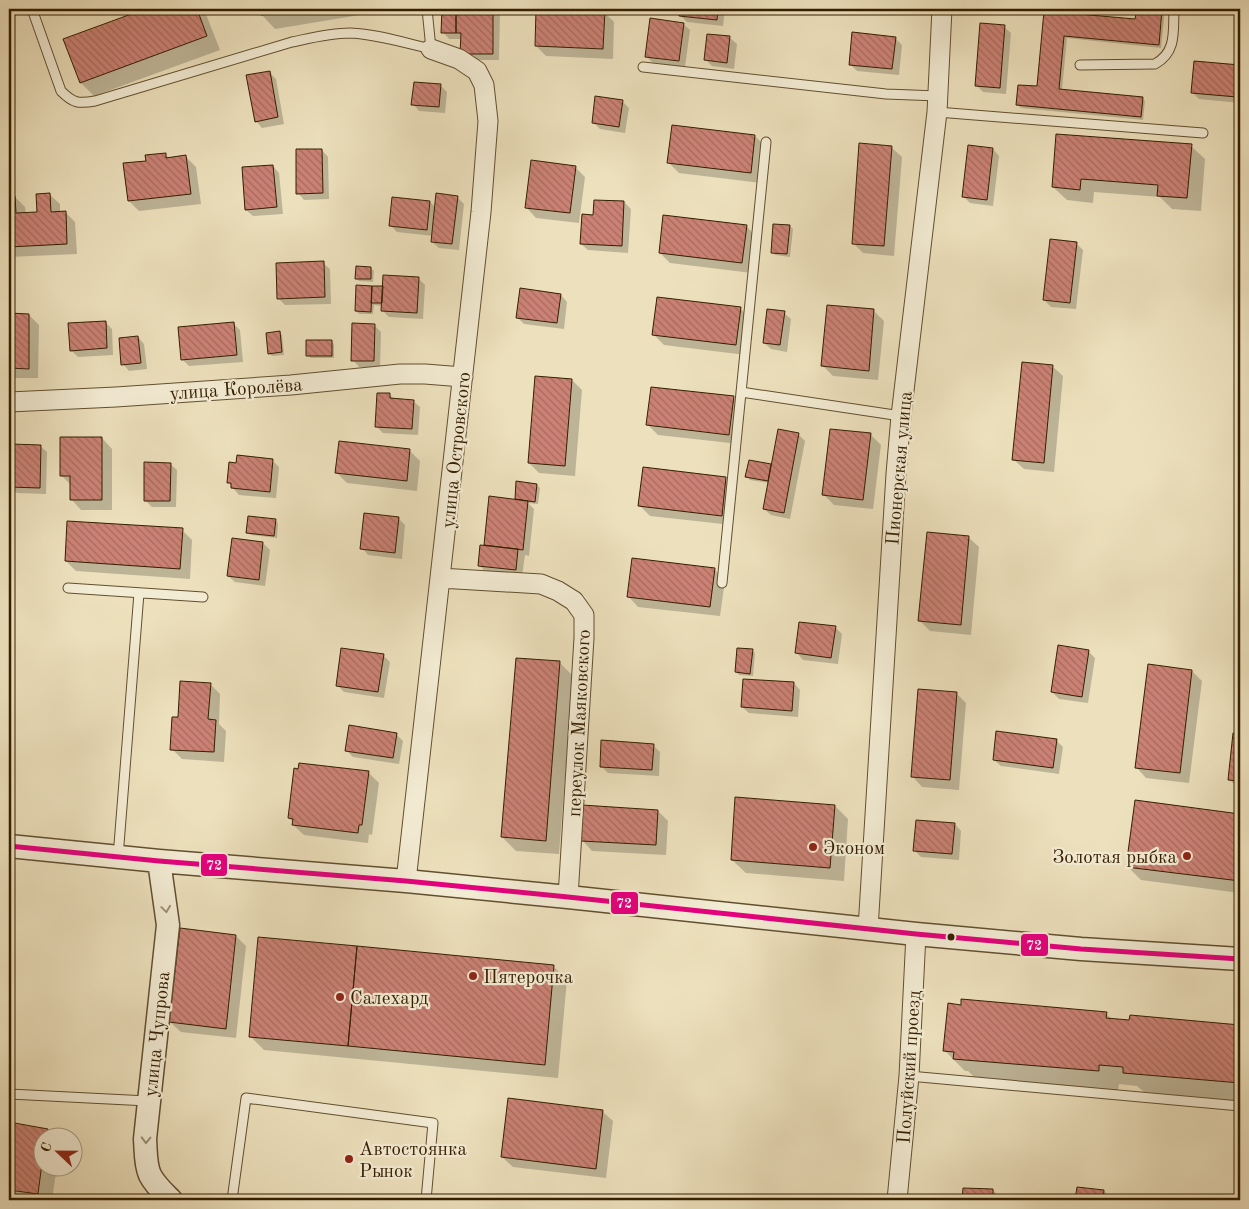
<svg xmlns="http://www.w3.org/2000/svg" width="1249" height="1209" viewBox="0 0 1249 1209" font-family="'Old Standard TT',serif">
  <defs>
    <pattern id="building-back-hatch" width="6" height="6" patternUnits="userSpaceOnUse" patternTransform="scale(1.25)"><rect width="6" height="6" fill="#cb8275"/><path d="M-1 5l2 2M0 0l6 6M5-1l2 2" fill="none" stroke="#a66a5e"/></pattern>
  </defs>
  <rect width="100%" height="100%" fill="#ede1bd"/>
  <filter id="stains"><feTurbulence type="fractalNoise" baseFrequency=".004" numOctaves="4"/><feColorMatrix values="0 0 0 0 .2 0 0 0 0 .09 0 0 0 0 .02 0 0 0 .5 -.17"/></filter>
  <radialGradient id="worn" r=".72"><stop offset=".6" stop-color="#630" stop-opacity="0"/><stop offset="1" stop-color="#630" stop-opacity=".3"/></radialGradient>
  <path fill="#0003" d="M149 9H204L220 50 94 96 81 83 65 40Z
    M261 9H396L275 29 262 15Z
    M443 9H498L500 10 499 60H468L462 39H449L443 32Z
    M537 9 604 12 614 22 613 59 546 56 536 46Z
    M681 9H725L723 26 687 22 680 15Z
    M1138 9H1165L1161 48 1067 38 1062 90 1142 98 1145 101 1143 120 1021 108 1018 105 1038 88 1045 12 1137 21Z
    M683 24 690 30 685 67 653 63 646 56Z
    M1004 27 1011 33 1006 94 983 92 976 85Z
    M709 35 730 38 737 44 734 69 712 66 706 60Z
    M895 38 902 45 899 75 857 71 850 64Z
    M1240 66V103L1199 99 1192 92Z
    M269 72 276 79 284 124 262 128 256 121Z
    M441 86 447 92 445 113 419 111 413 104Z
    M622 101 629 108 625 133 600 129 593 122Z
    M755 136 765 146 761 183 679 173 669 163Z
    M1191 146 1205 159 1201 211 1172 209 1160 197 1094 192 1093 203 1067 200 1053 187Z
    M891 147 902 157 894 256 863 253 853 243Z
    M993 149 999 156 993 206 970 203 963 196Z
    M322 150 328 157 329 199 304 200 298 193Z
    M165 154 170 159 186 157 196 167 201 204 139 211 129 201 147 162Z
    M273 166 279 173 283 214 253 216 246 210Z
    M575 167 585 177 579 223 536 218 526 207Z
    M49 194 60 204V212H65L75 222 77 254 9 257V197H15L25 207 26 214H38Z
    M457 197 464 204 459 250 439 248 432 242 433 236 397 232 390 225 430 202 436 208Z
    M624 202 631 209 628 253 588 250 581 244 594 216Z
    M746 226 756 236 752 273 670 263 660 253Z
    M790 226 793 229 790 257 775 255 772 252Z
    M1076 243 1083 250 1076 309 1051 307 1044 300Z
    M323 263 330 269 331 304 285 305 278 298Z
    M371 268 374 271 373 282 359 281 356 278Z
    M418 278 425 285 423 319 389 317 383 311V306L374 305 373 314H359L356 311 384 287Z
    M561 295 567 302 564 329 524 324 517 317Z
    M740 308 750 318 746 355 664 345 654 335Z
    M874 311 884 321 878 380 833 376 823 366Z
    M784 313 791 319 787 352 771 349 764 343Z
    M9 315H29L39 325 38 378H9Z
    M105 322 112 329 113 355 78 357 71 350Z
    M234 324 240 330 243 362 189 366 182 359Z
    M374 325 381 332 380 368 359 367 353 360Z
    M279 332 282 335 284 355 272 356 269 353Z
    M138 337 144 344 147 369 129 371 123 364Z
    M331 341 334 344V358H311L308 355Z
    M1052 366 1063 376 1054 472 1024 469 1013 459Z
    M572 380 582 390 575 476 539 473 529 463Z
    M390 395 395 400 413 401 420 407 418 435 383 433 376 426Z
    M734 398 744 408 739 444 658 435 647 424Z
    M798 434 805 441 790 519 771 515 764 509 769 483 750 480 747 477 750 461 771 465 772 467Z
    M871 435 881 445 873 509 834 505 824 495Z
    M102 438 112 449V510H81L71 499V485L61 475Z
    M40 446 47 452 46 494 17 493 11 487Z
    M410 451 420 461 417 491 347 483 337 473Z
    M272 460 279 467 276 498 239 495 228 482Z
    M170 464 177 470 176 507H152L145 500Z
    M726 478 736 489 732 525 650 516 639 505Z
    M537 485 540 488 538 504 528 503 534 509 529 556 525 555 522 576 486 572 479 565 485 547 490 498 518 501 516 499Z
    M398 518 405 525 402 559 368 555 362 548Z
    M275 520 278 523 277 538 251 535 248 532Z
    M182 530 192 540 190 579 76 571 66 561Z
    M968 537 979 547 971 635 930 631 920 621Z
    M233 540 263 543 270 550 265 586 235 582 228 576Z
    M714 569 725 580 720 616 638 607 628 596Z
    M835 627 842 634 838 664 803 660 797 653Z
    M752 650 755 653 753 676 739 675 736 672Z
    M1088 651 1095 658 1088 703 1059 699 1052 692Z
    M383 655 390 662 384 698 344 692 337 685Z
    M560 663 573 676 559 854 516 851 502 837Z
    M1192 671 1202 681 1189 783 1146 778 1136 767Z
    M794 683 800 690 798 717 749 713 742 707Z
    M210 684 220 694 219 724 226 731 224 762 182 759 172 749 179 719Z
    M956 693 966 703 959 790 922 787 912 776Z
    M396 734 403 741 399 764 353 757 346 750Z
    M1234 735H1240V787L1236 786 1229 779Z
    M1056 740 1063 747 1059 774 1001 766 994 760Z
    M653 745 660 752 659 776 608 773 601 766Z
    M368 772 379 783 372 835 369 834 368 843 304 835 293 825 294 823 289 818Z
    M1136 802 1240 815V893L1141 880 1127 866Z
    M835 806 848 819 844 881 746 873 732 860Z
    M658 811 668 821 666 855 592 851 582 840Z
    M955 824 961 831 959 860 921 857 914 850Z
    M236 936 246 946 236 1038 181 1032 170 1022Z
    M554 967 567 980 558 1078 264 1050 250 1036Z
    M1106 1014 1112 1019 1130 1021 1131 1016 1240 1026V1101L1144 1092 1137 1086 1119 1084 1118 1091 975 1078 968 1071H965L945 1051Z
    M602 1111 613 1121 606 1178 513 1167 502 1157Z
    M9 1124 47 1130 54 1136H42V1166H57L52 1200H9Z
    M1078 1188 1104 1191 1113 1200H1077Z
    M964 1189 993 1190 999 1197V1200H963Z"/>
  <path fill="url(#building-back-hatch)" stroke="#341e00" d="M145 9H197L207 36 80 83 63 39Z
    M260 9H301L261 15Z
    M442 9H456V33H441Z
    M456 9H493V54H460L461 33H456Z
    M536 9 605 10 603 49 535 46Z
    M680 9H718L717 20 679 16Z
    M1137 9H1162L1159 45 1064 36 1059 89 1143 97 1141 117 1016 105 1018 85 1037 86 1044 11 1135 19Z
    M650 18 684 23 679 61 645 57Z
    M980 23 1005 25 1000 88 975 86Z
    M852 32 896 37 892 69 849 65Z
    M707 34 730 36 727 63 704 60Z
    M1194 61 1240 65 1237 97 1191 93Z
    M270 71 278 117 255 122 246 75Z
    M414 82 441 84 439 107 411 105Z
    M595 96 623 100 619 127 592 123Z
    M672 125 755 135 751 173 667 163Z
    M1056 134 1192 144 1187 198 1157 196 1158 185 1081 179 1080 190 1052 187Z
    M859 143 892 146 884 246 852 244Z
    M968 145 993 148 987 200 962 197Z
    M296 149H322L323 193 296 194Z
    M166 153V158L186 155 191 194 128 201 123 163 146 161 145 155Z
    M531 160 576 166 570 213 525 208Z
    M273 165 277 207 245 210 242 167Z
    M50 193 51 212 66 211 67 244 9 247V196H15L16 213 37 212 36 194Z
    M436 193 458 196 452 244 431 242Z
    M392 197 430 201 427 230 389 226Z
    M594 200 624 201 622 246 580 244 582 214 593 215Z
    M663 215 747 225 742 263 659 253Z
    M773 224 790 225 787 254 771 253Z
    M1050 239 1077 242 1070 303 1043 300Z
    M324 261 325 297 277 299 276 263Z
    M356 266 371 267V279H355Z
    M383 275 419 277 417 313 381 311Z
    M356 285 372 286 371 312 355 311Z
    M372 286H383L382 303H371Z
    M520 288 561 294 557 323 516 318Z
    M657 297 741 307 736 345 652 335Z
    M827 305 874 309 869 371 821 366Z
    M767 309 785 311 780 345 763 343Z
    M9 313 29 314V369L9 368Z
    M106 321 107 348 70 351 68 323Z
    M234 322 237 355 181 360 178 327Z
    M352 323 375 324 374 361H351Z
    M280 331 282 352 268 354 266 333Z
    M138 336 141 363 121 365 119 338Z
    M306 340H332V356H306Z
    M1022 362 1053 365 1044 463 1012 460Z
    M535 376 572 379 565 466 528 463Z
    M651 387 734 396 729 435 646 425Z
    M377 393H390V398L414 400 412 429 375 427Z
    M778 429 799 433 784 513 763 509Z
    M830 429 871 433 863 500 822 495Z
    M60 437H102V500H70V476H60Z
    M339 441 410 449 407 481 335 473Z
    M11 444 41 445 40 488 9 487Z
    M237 455 273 459 270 492 231 488V483H227L229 462 236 463Z
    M749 460 771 464 768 481 745 477Z
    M144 462 171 463 170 501H144Z
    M643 467 726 477 722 516 638 506Z
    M516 481 537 484 535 502 515 499Z
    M489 496 528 501 523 550 484 545Z
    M364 513 399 517 395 553 360 549Z
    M248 516 276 519 274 536 246 533Z
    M67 521 183 528 180 569 65 561Z
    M927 532 969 536 961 625 918 621Z
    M232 538 263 542 259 580 227 576Z
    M480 545 518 549 516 570 478 566Z
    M632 558 715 568 710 607 627 597Z
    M799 622 836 626 831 658 795 653Z
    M1058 645 1089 650 1082 697 1051 692Z
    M341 648 384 654 378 692 336 686Z
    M737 648 753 649 750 674 735 672Z
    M516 658 560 661 546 841 501 837Z
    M1148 664 1192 670 1180 773 1135 768Z
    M743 679 794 682 792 711 741 707Z
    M180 681 211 683 208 719 216 720 214 752 170 750 172 717H178Z
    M918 689 957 692 950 780 911 777Z
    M349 725 397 733 393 758 345 751Z
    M996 731 1057 739 1053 768 993 760Z
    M1233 733 1240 734V781L1228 780Z
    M601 740 654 744 652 770 600 767Z
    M299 763 369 771 362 825H359L358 833 292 825 293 819 288 818 294 768 298 769Z
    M735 797 835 805 830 868 731 860Z
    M1135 800 1240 814V881L1126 867Z
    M582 805 658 810 656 845 581 841Z
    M916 820 955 823 952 854 913 851Z
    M180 928 236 935 226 1029 169 1022Z
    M258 937 357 946 348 1046 249 1037Z
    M357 946 554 965 545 1065 348 1046Z
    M961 999 1107 1012 1106 1018 1129 1020 1130 1015 1240 1025V1083L1123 1073V1067L1099 1065V1071L953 1059 954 1052 943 1051 948 1003 961 1005Z
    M508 1098 603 1110 596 1169 501 1157Z
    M9 1122 48 1129 47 1136H42V1163L38 1194 9 1190Z
    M1077 1187 1104 1190 1103 1199 1116 1200H1075Z
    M963 1188 993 1189V1200H962Z"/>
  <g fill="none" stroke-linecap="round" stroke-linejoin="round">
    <g stroke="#624f2f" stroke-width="11">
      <path id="service" d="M32 9 61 91C73 103 78 104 95 101L292 42C311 38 330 33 350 33 377 34 405 43 431 49L427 9
        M1080 65 1155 64C1177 52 1173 31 1174 9
        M643 67 886 94 938 96
        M937 112 1203 133
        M741 392 901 416
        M722 583 766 142
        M68 588 203 597
        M118 857 139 593
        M909 1076 1240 1106
        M9 1094 148 1101
        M232 1200 246 1098 433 1123 426 1200"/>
    </g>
    <g stroke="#624f2f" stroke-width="21">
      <path id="minor" d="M9 402 116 397 291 385 400 374H425L463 377
        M440 578 541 584 558 591 574 601 584 615V638L568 897
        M406 881 481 212 488 121 484 85 477 71 459 59 431 49
        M868 929 896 474 901 416 937 112 942 9
        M897 1200 909 1076 916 934"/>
    </g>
    <g stroke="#624f2f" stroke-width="25">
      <path id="tertiary" d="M9 846 159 861 406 881 568 897 916 934 1081 949 1240 959
        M159 861 168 925 145 1139C146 1151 145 1164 150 1175 155 1185 164 1193 171 1200"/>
    </g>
    <use href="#service" stroke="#f3ecd4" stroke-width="9"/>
    <use href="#minor" stroke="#f3ecd4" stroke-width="19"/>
    <use href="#tertiary" stroke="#f3ecd4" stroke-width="22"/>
    <g stroke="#f3ecd4" stroke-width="9">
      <path id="bus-1" d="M9 846 159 861 406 881 568 897 916 934 1081 949 1240 959"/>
    </g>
    <use href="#bus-1" stroke="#e5007d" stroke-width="5"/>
  </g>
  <defs><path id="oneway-chevron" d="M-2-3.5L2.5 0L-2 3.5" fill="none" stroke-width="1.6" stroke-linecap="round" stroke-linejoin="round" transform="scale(1.25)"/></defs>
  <g stroke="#9d8f75">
    <use href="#oneway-chevron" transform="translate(166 909) rotate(82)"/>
    <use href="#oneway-chevron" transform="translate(146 1140) rotate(91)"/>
  </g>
  <g fill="#8f2418" stroke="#f3ecd4" stroke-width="2">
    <circle cx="813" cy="847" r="5"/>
    <circle cx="1187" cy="856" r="5"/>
    <circle cx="473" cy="976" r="5"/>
    <circle cx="340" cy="997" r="5"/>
    <circle cx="349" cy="1159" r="5"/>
  </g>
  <circle fill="#341e00" stroke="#f3ecd4" stroke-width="2" cx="951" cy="937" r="4.5"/>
  <g text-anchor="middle" stroke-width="4.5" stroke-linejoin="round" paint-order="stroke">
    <g font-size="19" fill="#341e00" stroke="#f3ecd4">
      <text transform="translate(236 388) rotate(-4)" y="7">улица Королёва</text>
      <text transform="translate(455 450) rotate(-84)" y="7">улица Островского</text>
      <text transform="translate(898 468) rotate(-85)" y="7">Пионерская улица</text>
      <text transform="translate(578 723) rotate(-87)" y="7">переулок Маяковского</text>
      <text transform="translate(156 1034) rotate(-84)" y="7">улица Чупрова</text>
      <text transform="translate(908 1067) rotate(-86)" y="7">Полуйский проезд</text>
    </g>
    <g font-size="19" fill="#341e00" stroke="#f3ecd4" text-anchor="start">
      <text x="823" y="854">Эконом</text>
      <text x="1177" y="863" text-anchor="end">Золотая рыбка</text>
      <text x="483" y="983">Пятерочка</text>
      <text x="350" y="1004">Салехард</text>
      <text x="359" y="1155">Автостоянка<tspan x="359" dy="22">Рынок</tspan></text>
    </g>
  </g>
  <g stroke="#f3ecd4" stroke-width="2">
    <rect x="200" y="853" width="28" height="24" rx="5" fill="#e5007d"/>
    <rect x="610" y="891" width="29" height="24" rx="5" fill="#e5007d"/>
    <rect x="1020" y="933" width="29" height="24" rx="5" fill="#e5007d"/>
  </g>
  <g font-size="14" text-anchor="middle" font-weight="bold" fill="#fff">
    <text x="214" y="870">72</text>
    <text x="624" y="908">72</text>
    <text x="1034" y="950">72</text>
  </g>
  <rect width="1249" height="1209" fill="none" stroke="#ede1bd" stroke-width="30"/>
  <rect x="10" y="10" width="1229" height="1189" fill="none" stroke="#341e00" stroke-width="2.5"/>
  <rect x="15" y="15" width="1219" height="1179" fill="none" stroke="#341e00"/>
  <g transform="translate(58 1152) rotate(292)"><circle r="24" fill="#f3ecd4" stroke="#a79a7f"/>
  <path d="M0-4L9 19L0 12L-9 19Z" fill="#8f2418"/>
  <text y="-8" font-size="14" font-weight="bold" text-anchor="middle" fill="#341e00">С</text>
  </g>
  <rect width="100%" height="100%" filter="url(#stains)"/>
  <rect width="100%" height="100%" fill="url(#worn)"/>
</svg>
